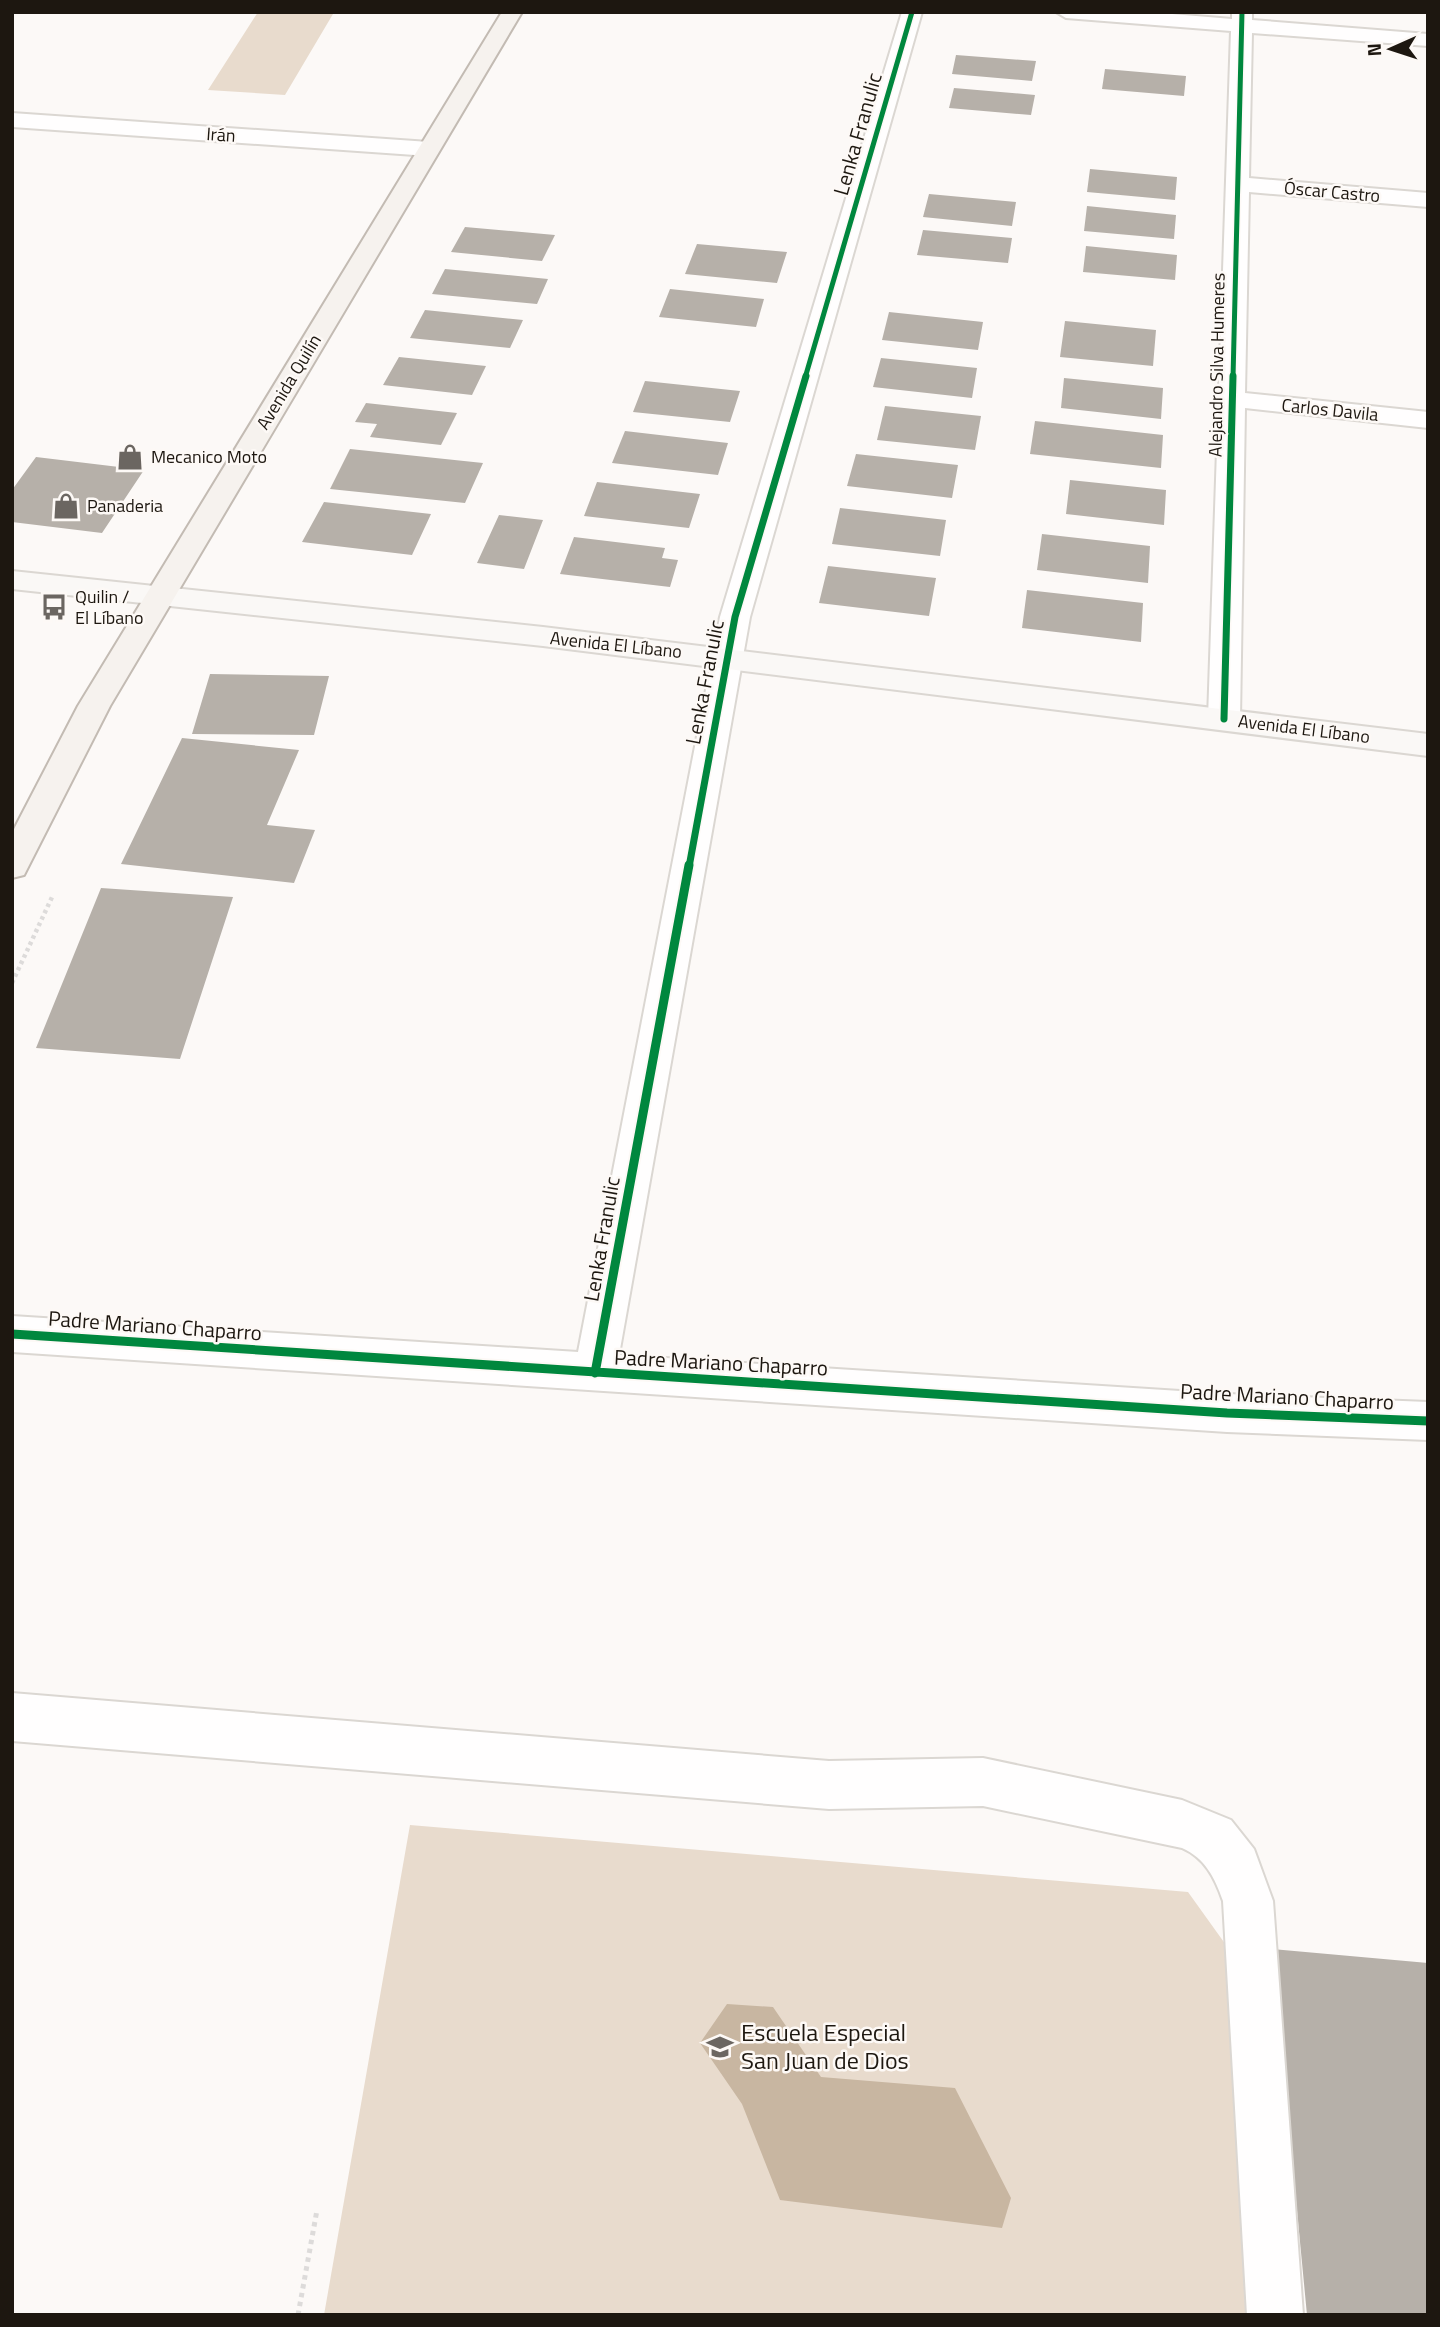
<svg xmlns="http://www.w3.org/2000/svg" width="1440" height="2327" viewBox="0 0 1440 2327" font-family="'Titillium Web',sans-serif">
  <rect width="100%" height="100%" fill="#fcf9f7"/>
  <path fill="#e8dbcd" d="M258 12 333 14 285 95 208 90Z
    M410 1825 1188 1892 1226 1945 1257 2315H324Z"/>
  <path fill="#c8b6a1" d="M727 2004 773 2007 821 2077 955 2088 1011 2198 1002 2228 780 2200 742 2104 700 2043Z"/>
  <path fill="#b6b0a9" d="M956 55 1036 61 1032 81 952 74Z
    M1105 69 1186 76 1184 96 1102 89Z
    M954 88 1035 95 1031 115 949 108Z
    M1090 169 1177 177 1175 200 1087 192Z
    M929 194 1016 202 1012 226 923 217Z
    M1087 206 1176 215 1174 239 1084 231Z
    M465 227 555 235 542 261 451 252Z
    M923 230 1012 238 1008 263 917 255Z
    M697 244 787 252 777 283 685 274Z
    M1086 246 1177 255 1175 280 1083 272Z
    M445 269 548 279 537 304 432 294Z
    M670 289 764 299 756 327 659 317Z
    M425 310 523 320 510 348 410 338Z
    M889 312 983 322 978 350 882 340Z
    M1065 321 1156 330 1153 366 1060 357Z
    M399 357 486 366 472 395 383 385Z
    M881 358 977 368 972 398 873 387Z
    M1064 378 1163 388 1161 419 1061 408Z
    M645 381 740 391 730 422 633 412Z
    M366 403 457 413 441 445 370 437 377 424 355 422Z
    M885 406 981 416 975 450 877 440Z
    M1035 421 1163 435 1161 468 1030 454Z
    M625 431 728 443 718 475 612 463Z
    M350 449 483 463 465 503 330 489Z
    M856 454 958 465 952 498 847 486Z
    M36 457 144 470 102 533 12 522V490Z
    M1070 480 1166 490 1164 525 1066 514Z
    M597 482 700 494 689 528 584 516Z
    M324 502 431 514 412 555 302 542Z
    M840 508 946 520 940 556 832 544Z
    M499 515 543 520 524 569 477 563Z
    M1042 534 1150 546 1148 583 1037 570Z
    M574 537 665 548 662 558 678 560 670 587 560 574Z
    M828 566 936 578 929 616 819 603Z
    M1027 590 1143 603 1141 642 1022 628Z
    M210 674 329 676 314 735 192 734Z
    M182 738 299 750 267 825 315 830 294 883 121 864Z
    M101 888 233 897 180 1059 36 1048Z
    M1272 1949 1428 1963V2315H1307Z"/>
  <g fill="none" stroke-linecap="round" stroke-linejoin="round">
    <g stroke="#dbd7d2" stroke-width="4">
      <path id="lane" d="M12 1693 829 1761 983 1758 1182 1800 1231 1820 1254 1849 1273 1901 1303 2315H1247L1223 1901C1215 1878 1205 1858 1182 1848L983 1806 829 1809 12 1741Z"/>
    </g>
    <g stroke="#dbd7d2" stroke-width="4">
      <path id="street" d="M902 12H922L750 617 619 1355 1227 1394 1428 1402V1440L1227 1432 12 1352V1316L578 1352 720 617Z
        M1056 12H1148L1232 19V12H1252V20L1428 34V46L1252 33 1249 178 1428 193V207L1249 192 1245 393 1428 412V428L1245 408 1240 719 1235 726 1224 730 1213 726 1208 719 1231 31 1066 18Z
        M12 113 429 142 437 144 440 149 437 154 429 156 12 127Z"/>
    </g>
    <g stroke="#dbd7d2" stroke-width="4">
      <path id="secondary" d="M12 571 543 627 1428 734V756L543 646 12 589Z"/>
    </g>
    <g stroke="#c3bbb3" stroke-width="4">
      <path id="primary" d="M502 12H522L110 706 24 875 12 878V833L78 706Z"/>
    </g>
    <path stroke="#dddbda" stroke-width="4.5" stroke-dasharray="3.5 3.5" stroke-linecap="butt" d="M12 983 53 895"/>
    <path stroke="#dddbda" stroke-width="5" stroke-dasharray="4.5 4.5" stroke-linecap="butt" d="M298 2315 317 2210"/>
    <use href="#lane" fill="#fffefe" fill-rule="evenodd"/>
    <use href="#street" fill="#fffefe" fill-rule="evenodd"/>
    <use href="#secondary" fill="#faf8f6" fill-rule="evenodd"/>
    <use href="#primary" fill="#f6f2ee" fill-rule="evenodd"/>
    <g stroke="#fdf9f6" stroke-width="8">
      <path id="cycleway-far2" d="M805 378 912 12
        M1233 378 1242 12"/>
    </g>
    <g stroke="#fdf9f6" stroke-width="10">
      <path id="cycleway-far1" d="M1224 719 1233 376
        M689 867 735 617 806 376"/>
    </g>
    <g stroke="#fdf9f6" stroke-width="13">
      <path id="cycleway" d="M12 1334 1227 1413 1428 1421
        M595 1373 689 865"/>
    </g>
    <use href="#cycleway-far2" stroke="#00873e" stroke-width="5"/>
    <use href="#cycleway-far1" stroke="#00873e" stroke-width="7"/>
    <use href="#cycleway" stroke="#00873e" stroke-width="9"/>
  </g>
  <defs>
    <g id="shop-bare" transform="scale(2.1)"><path d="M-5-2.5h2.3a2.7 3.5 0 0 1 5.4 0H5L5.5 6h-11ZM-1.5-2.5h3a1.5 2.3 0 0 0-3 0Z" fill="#6b6661" stroke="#fdf9f6" stroke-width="2.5" paint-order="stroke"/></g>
    <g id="bus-bare" transform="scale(2.1)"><path d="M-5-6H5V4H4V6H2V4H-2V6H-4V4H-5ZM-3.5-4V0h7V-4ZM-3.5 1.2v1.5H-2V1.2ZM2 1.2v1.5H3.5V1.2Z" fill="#6b6661" stroke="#fdf9f6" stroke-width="2.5" paint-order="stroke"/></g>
    <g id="school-bare" transform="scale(2.1)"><path d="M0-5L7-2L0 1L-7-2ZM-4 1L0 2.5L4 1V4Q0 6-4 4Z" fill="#6b6661" stroke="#fdf9f6" stroke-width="2.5" paint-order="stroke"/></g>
  </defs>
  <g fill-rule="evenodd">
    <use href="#shop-bare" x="130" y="457"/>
    <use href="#shop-bare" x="66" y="506"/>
    <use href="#bus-bare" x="54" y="607"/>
    <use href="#school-bare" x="720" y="2047"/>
  </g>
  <g text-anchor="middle" stroke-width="5" stroke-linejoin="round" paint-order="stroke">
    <g font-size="18" fill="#1d1710" stroke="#fdf9f6">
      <text transform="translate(221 135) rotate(4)" y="6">Irán</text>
      <text transform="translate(1332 192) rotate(5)" y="6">Óscar Castro</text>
      <text transform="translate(1217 365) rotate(-89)" y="6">Alejandro Silva Humeres</text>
      <text transform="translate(289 382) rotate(-59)" y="6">Avenida Quilín</text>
      <text transform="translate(1330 410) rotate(6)" y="6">Carlos Davila</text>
      <text transform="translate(616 645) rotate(6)" y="6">Avenida El Líbano</text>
      <text transform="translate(1304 729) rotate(7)" y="6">Avenida El Líbano</text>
    </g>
    <g font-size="18" fill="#1d1710" stroke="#fdf9f6" text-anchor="start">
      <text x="151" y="463">Mecanico Moto</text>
      <text x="87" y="512">Panaderia</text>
      <text x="75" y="603">Quilin /<tspan x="75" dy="21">El Líbano</tspan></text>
    </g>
    <g font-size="21" fill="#1d1710" stroke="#fdf9f6">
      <text transform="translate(858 134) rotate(-74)" y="7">Lenka Franulic</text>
      <text transform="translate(705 682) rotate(-79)" y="7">Lenka Franulic</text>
      <text transform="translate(602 1239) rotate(-80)" y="7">Lenka Franulic</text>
      <text transform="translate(155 1326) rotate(4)" y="7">Padre Mariano Chaparro</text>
      <text transform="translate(721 1363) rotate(3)" y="7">Padre Mariano Chaparro</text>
      <text transform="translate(1287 1397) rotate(3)" y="7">Padre Mariano Chaparro</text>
    </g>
    <g font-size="24" fill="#1d1710" stroke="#fdf9f6" text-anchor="start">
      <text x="741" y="2041">Escuela Especial<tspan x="741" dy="28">San Juan de Dios</tspan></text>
    </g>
  </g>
  <rect width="1440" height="2327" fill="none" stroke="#1d1710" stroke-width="28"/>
  <g transform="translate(1391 49) rotate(267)" stroke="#fdf9f6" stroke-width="5" paint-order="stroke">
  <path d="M0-5L12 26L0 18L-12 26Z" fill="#1d1710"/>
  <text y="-10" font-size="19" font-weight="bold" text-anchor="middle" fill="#1d1710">N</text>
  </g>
</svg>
